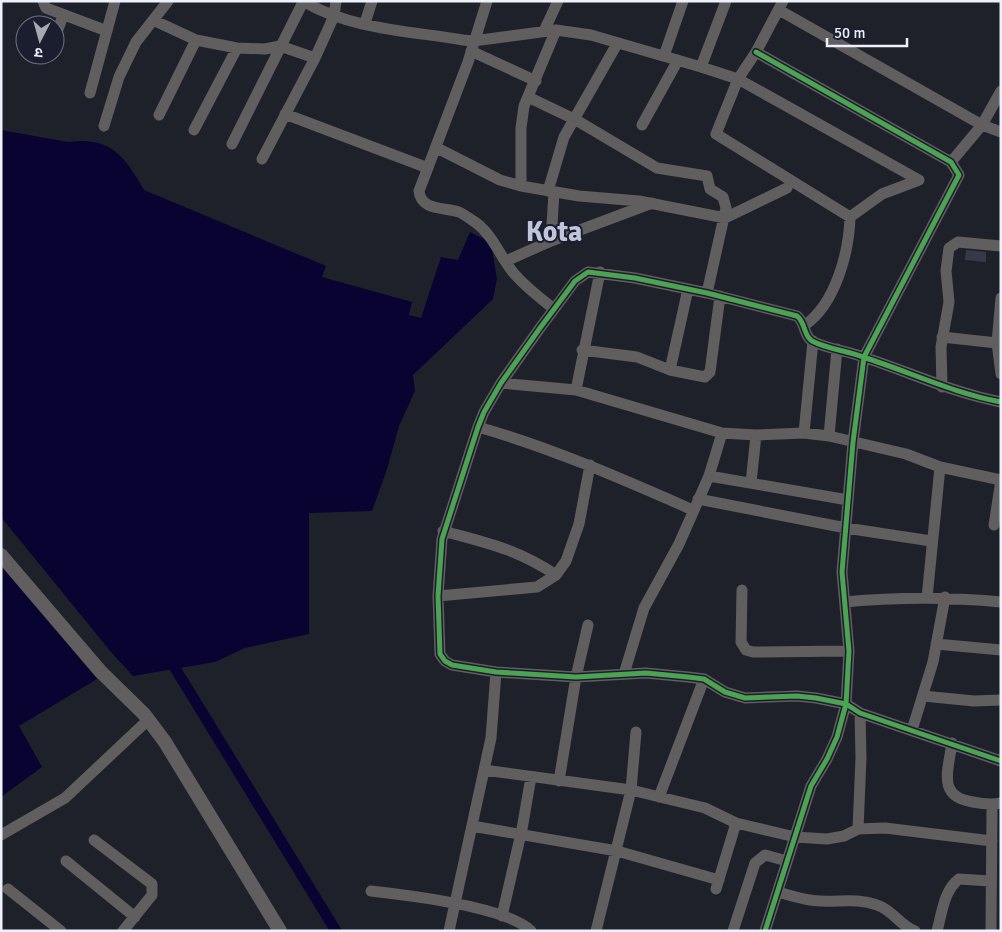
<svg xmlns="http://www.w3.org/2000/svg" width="1002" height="932" viewBox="0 0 1002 932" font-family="Signika,'Noto Sans Devanagari',sans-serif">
  <rect width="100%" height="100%" fill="#1f212a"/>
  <path fill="#080331" d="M1 130 68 142C110 136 125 156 144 190L326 266 322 277 412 302 409 315 421 318 441 257 458 260 470 232 491 243 497 279 493 299 413 375 415 391 399 426 387 469 372 511 309 513V634L245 648 215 662 133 676 111 652 1 517Z
    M1 566 97 679 19 726 42 767 1 797Z"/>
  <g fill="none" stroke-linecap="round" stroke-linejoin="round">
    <path stroke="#080331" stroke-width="11" d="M167 655 336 931"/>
  </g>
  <path fill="#373948" d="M966 250 986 252V262L965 260Z"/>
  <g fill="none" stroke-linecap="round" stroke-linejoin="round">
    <path stroke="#605e5f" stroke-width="11" d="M43 1 46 8 107 31
      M303 1C349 29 410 31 463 40L473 41 556 30 591 35 701 67 738 79 919 180
      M487 1 468 62 419 191C421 211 444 207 459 212 464 214 470 219 475 222 492 234 499 254 512 271 524 286 539 297 554 309
      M783 1 756 52 738 79 716 134 850 217 882 194 919 180
      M779 10 982 125 1001 132
      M153 20 196 40 237 48 265 49 280 46 315 58
      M365 23 372 1
      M544 31 558 1
      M55 37 63 16
      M471 51 536 81
      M756 52 951 162 959 175 864 357 853 442 842 572 849 651 846 704 837 737 827 759 811 786 765 931
      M664 56 683 1
      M701 67 726 1
      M90 93 115 1
      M528 97 576 120 657 168 707 176 710 189 723 197 726 208 707 293
      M285 114 428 168
      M159 115 196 40
      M642 125 678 60
      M104 126 119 77 136 42 168 1
      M194 130 237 48
      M232 144 303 2
      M437 148 500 180 521 186 579 196 639 201 725 218 787 188
      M262 159 315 58 334 16 336 1
      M951 162 982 125 1001 91
      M521 186V128L524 106 556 30
      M548 191 564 137 617 44
      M551 241 554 192
      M506 261 551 241 652 203
      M1001 298 997 343 1001 374
      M805 325C836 303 849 252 850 217
      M942 337 997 343
      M582 350 637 357 670 370 705 377 710 372 720 296
      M670 370 688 289
      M501 383 576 390 722 433 756 435 804 433 829 436 906 454 940 467 1001 480
      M942 387 941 347 949 302 946 271 949 248 958 242 1001 246
      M576 390 600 272
      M1001 402C953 393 910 372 863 357 848 351 827 349 812 341 803 335 806 323 797 316L707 293 635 278 588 272 575 281 540 328 501 383 484 412 478 427 442 539 438 596 440 654 445 661 452 665 496 672 576 677 646 673 688 677 704 679 725 692 745 698 797 696 816 698 846 704 860 713 1001 761
      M478 427C552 448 622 479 693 510
      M804 433 813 341
      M829 436 837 349
      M709 476 848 500
      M751 483 756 435
      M698 499 846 528 931 541
      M994 525 1001 480
      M443 531C487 543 517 549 556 575
      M742 590 741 642 746 650 753 652 849 651
      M438 596 537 587 556 575 566 561 579 524 590 465
      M927 598 940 467
      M845 602C897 597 948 597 1001 602
      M936 644 1001 650
      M624 674 644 608 679 544 709 476 722 433
      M923 696 974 701 1001 700
      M912 730 933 662 945 597
      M952 743C948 771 937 797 973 802 983 804 991 805 1001 803
      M484 770 631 790 705 808 736 823 795 837 827 839 844 836 858 829 885 828 992 841
      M559 781 576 677 588 625
      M659 797 704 679
      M472 826 617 851 719 880
      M858 829 861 758 860 713
      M1 835 65 798 148 720
      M94 840 152 884V895L123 931
      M66 861 135 917
      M8 889 61 931
      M716 889 736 823
      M371 891C407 895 507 907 531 931
      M778 892C792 896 806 901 820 901 840 902 858 898 877 905 893 910 900 926 915 931
      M502 916 522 829 531 777
      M449 931 491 738 496 672
      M596 931 631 790 636 732
      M733 931 755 863 765 855 787 861
      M937 931C942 913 944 890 959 879L990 881
      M991 931 992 805"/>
    <path stroke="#605e5f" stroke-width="14" d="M1 555 101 672 144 714 165 742 280 931"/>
    <g stroke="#1b1e2e" stroke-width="8">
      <path id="cycleway" d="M756 52 951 162 959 175 864 357 853 442 842 572 849 651 846 704 837 737 827 759 811 786 765 931
        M1001 402C953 393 910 372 863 357 848 351 827 349 812 341 803 335 806 323 797 316L707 293 635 278 588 272 575 281 540 328 501 383 484 412 478 427 442 539 438 596 440 654 445 661 452 665 496 672 576 677 646 673 688 677 704 679 725 692 745 698 797 696 816 698 846 704 860 713 1001 761"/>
    </g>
    <use href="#cycleway" stroke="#4ca352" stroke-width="5"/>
  </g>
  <g text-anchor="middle" stroke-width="4" stroke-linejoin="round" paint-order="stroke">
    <g font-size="28" font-weight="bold" fill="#bfc5db" stroke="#1b1e2e">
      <text x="554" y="241">Kota</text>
    </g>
  </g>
  <rect width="1002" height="932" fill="none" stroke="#eef0fc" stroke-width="5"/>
  <g transform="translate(40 40) rotate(186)"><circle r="24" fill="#1b1e2e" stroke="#6f7280"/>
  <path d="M0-4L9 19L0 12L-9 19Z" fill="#a6a8b2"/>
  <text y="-8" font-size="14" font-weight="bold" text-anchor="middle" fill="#eef0fc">उ</text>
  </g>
  <path d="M827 38v8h80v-8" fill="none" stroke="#eef0fc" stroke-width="2.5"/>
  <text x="834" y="38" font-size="15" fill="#eef0fc" stroke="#1b1e2e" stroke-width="4" paint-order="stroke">50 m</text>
</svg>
